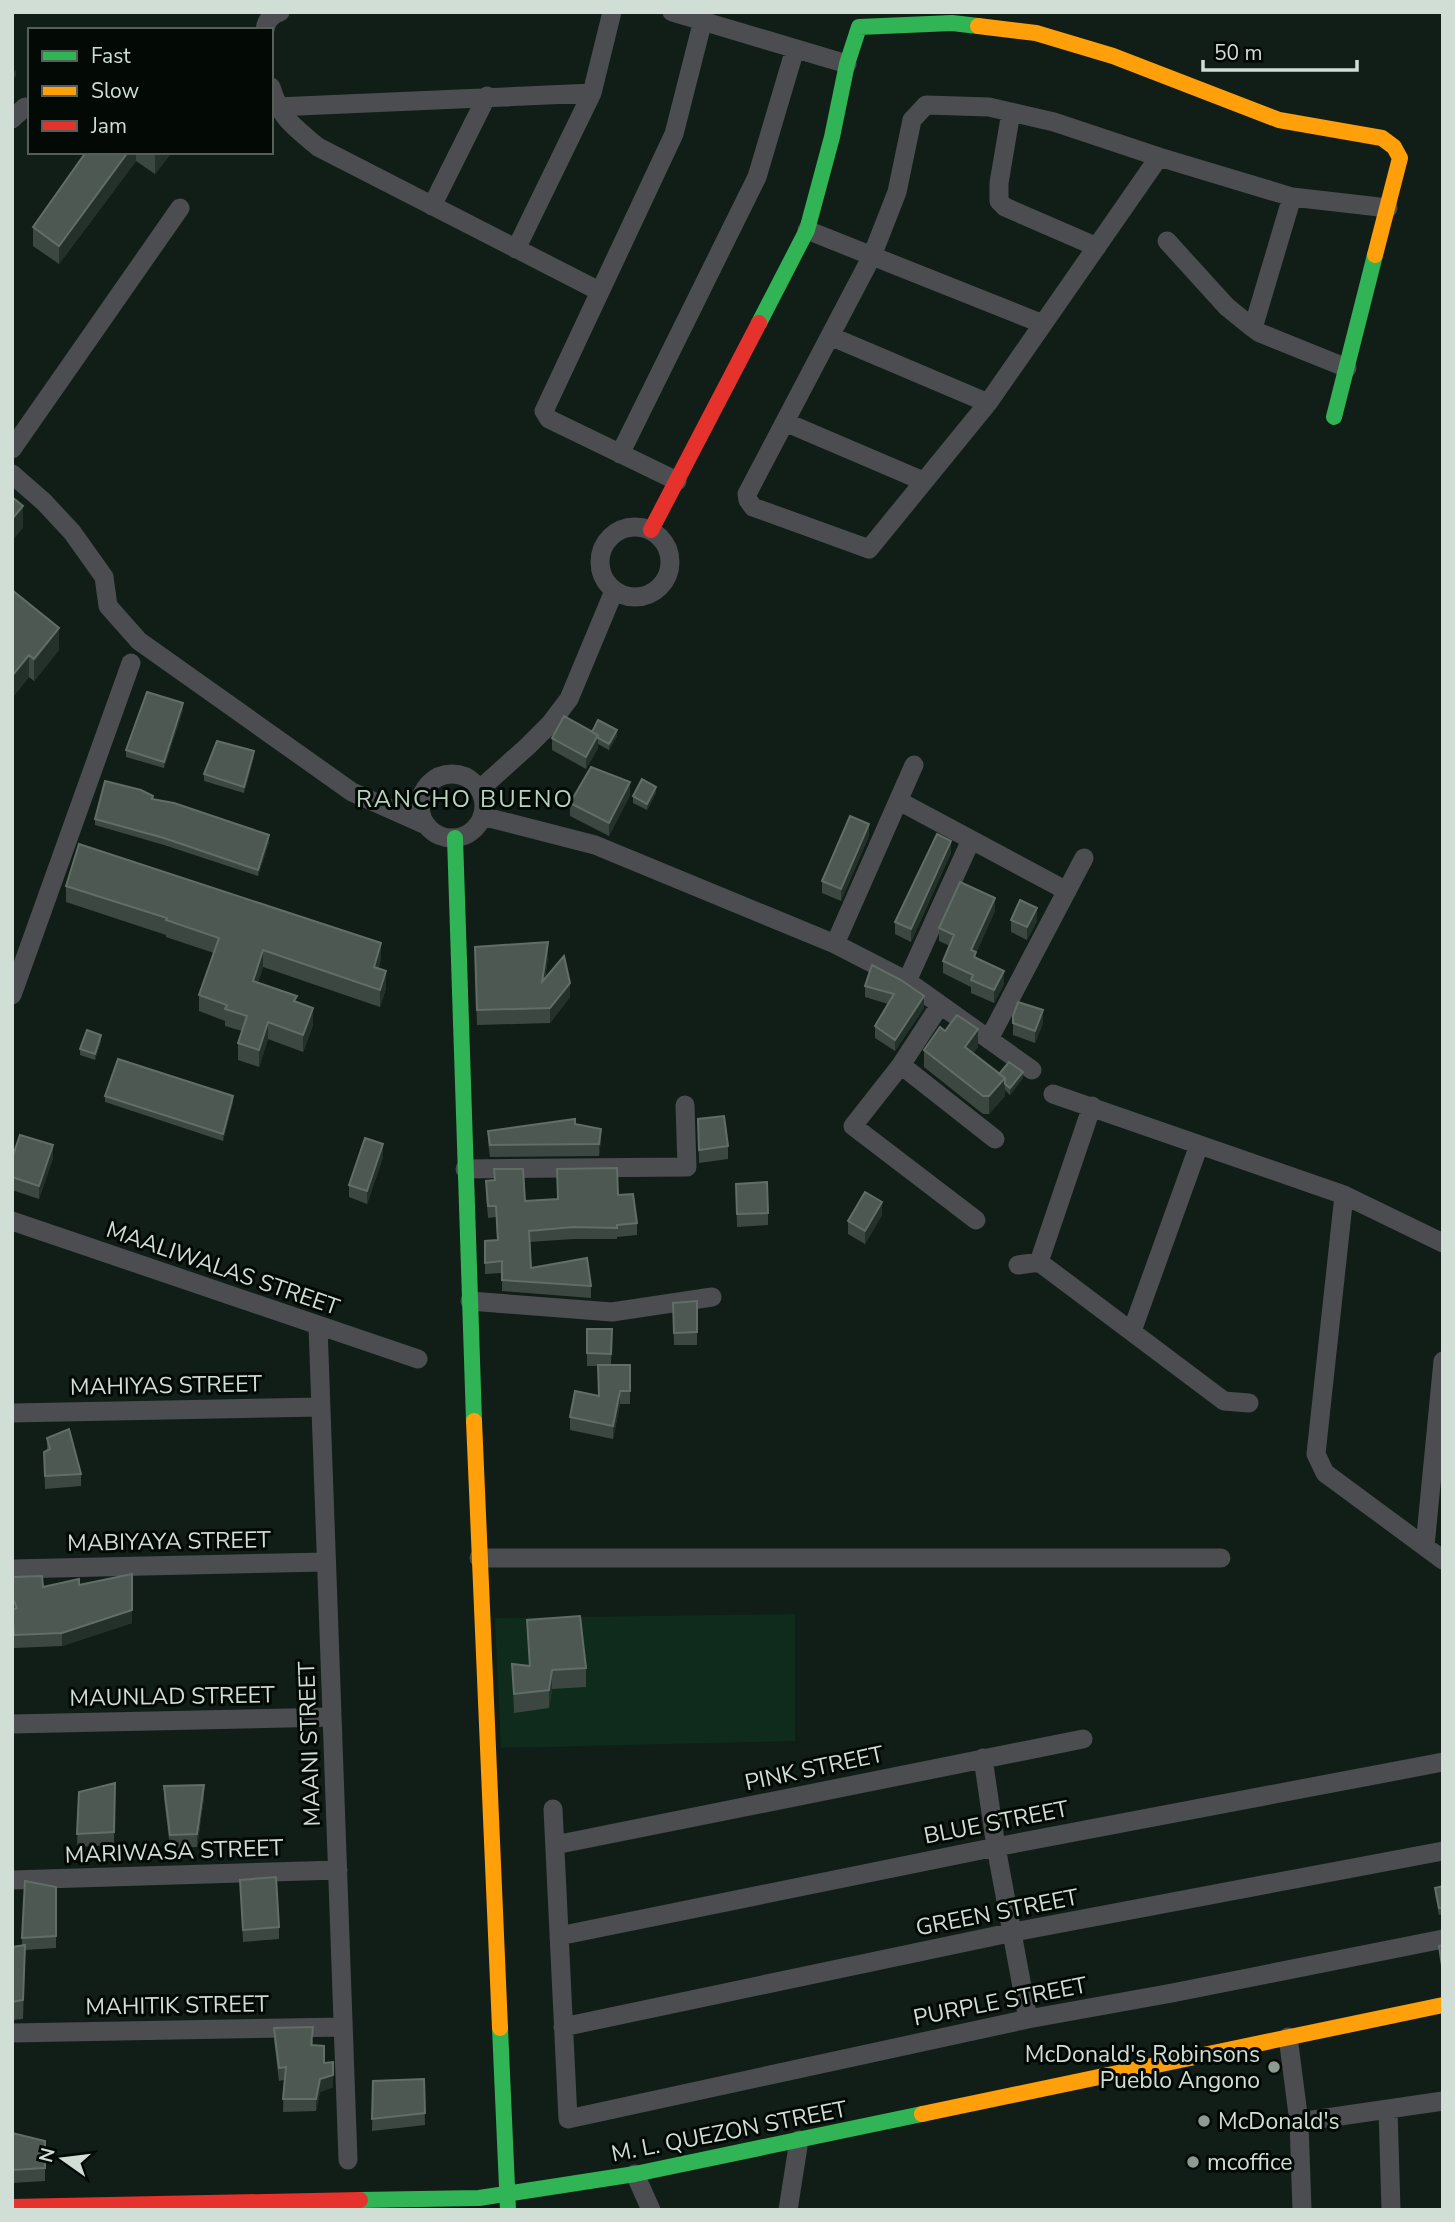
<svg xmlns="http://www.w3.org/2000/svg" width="1455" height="2222" viewBox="0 0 1455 2222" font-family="'Nunito Sans',sans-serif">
  <rect width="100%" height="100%" fill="#111e17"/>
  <path fill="#0e2b1b" d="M795 1614V1741L501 1748 495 1618Z"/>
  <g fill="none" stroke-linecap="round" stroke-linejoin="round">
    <path stroke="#4b4d51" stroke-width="19" d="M672 12 847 64
      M265 30C266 21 271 15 280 12
      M271 87C280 118 294 127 318 147L599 291
      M277 107 592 93 612 12
      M1011 112 999 183V201L1005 207 1097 247
      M12 119 25 107
      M1292 197 1253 328 1260 333 1347 368
      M432 206 487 96
      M807 230 1043 324 1159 157 1292 197 1388 208
      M1167 241 1227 307 1253 328
      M516 249 592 93
      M1043 324 988 403 869 549 753 507 748 500 747 494 872 256 897 192 912 120 926 105 989 107 1054 122 1159 157
      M830 336 988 403
      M785 422 923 481
      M12 449 180 208
      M620 454 757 177 795 49
      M12 474 44 502 72 532 104 577 108 606 139 641 352 792 426 825
      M677 481 549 419 544 411 674 134 703 20
      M600 562a35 35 0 1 1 70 0a35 35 0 1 1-70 0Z
      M420 806a32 32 0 1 1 64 0a32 32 0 1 1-64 0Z
      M480 789 528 746 550 724 569 699 614 591
      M899 801 1067 891
      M482 816 595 845 835 944 907 981 1032 1070
      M835 944 914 765
      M907 981 971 840
      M12 995 131 663
      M940 1005 901 1065 853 1126 976 1220
      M989 1039 1084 858
      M901 1065 995 1139
      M1053 1094 1344 1195 1443 1243
      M465 1169 687 1167 685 1105
      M1344 1195 1316 1454 1325 1473 1443 1560
      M12 1221 418 1359
      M1039 1262 1092 1106
      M1018 1265 1039 1262 1224 1401 1249 1403
      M470 1301 612 1312 712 1297
      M318 1326 348 2160
      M1132 1331 1199 1145
      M12 1413 321 1407
      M1425 1546 1443 1361
      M479 1558H1221
      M12 1569 326 1562
      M12 1724 332 1717
      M983 1758 996 1847 1028 2019
      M553 1809 568 2119 1028 2019 1172 1993 1443 1939
      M555 1845 1083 1739
      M12 1880 338 1870
      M559 1936 996 1847 1443 1762
      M563 2027 1014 1932 1443 1851
      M12 2033 343 2027
      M1288 2037 1299 2122 1302 2210
      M1388 2109 1391 2210
      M1299 2122 1443 2101
      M635 2174 651 2210
      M788 2210 799 2140"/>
    <path stroke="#30b455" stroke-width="16" d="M759 323 807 230 832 137 847 64 859 27 952 23 978 26
      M1334 417 1375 255
      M455 838 474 1421
      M500 2028 508 2210
      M360 2200 479 2198 635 2174 922 2114"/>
    <path stroke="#ff9f0a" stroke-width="16" d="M978 26 1036 33 1113 56 1279 120 1382 138 1394 147 1400 158 1375 255
      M474 1421 500 2028
      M922 2114 1443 2005"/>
    <path stroke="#e5322d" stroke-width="16" d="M651 530 759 323
      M12 2207 360 2200"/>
  </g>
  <path fill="#3c4741" d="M86 152H172L155 174 136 161 59 264 33 246V227Z
    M12 590 59 650 34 681 29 677 12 698Z
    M183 710 164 768 126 757V750Z
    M592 732 617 736 609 750 598 744V748L586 769 552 750V738Z
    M254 757 244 793 204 781V774Z
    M656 793 647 810 633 803V796Z
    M630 795 609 836 570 816V803Z
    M153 799 269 842 258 876 164 845 95 825V819Z
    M869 836 841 901 822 893V881Z
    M951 853 911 942 895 934V922Z
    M66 886 381 960 378 969 386 988 380 1007 263 967 258 982 297 1002 313 1025 303 1052 268 1039 259 1067 238 1060V1043L242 1031 225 1026V1021L199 1011V995L214 953 166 937V935L66 902Z
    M995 911 976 953V958L1004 984 994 1003 971 993V987L943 973V961L950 946 939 941V928Z
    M1011 920 1037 921 1027 940 1011 932Z
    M548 957 545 979 570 997 550 1023 477 1025 475 961Z
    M872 965 924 1008 895 1051 875 1038V1026L888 1004 865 997V986Z
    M1013 1016 1043 1023 1035 1043 1013 1035Z
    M945 1031 978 1047 973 1053 999 1074 1023 1078 1010 1095 1005 1090V1096L989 1114H983L924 1067V1050Z
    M101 1041 95 1060 80 1055V1049Z
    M105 1096 233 1102 223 1141 105 1102Z
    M698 1119 728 1146V1159L699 1163Z
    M575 1124 601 1141 599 1156 490 1157 488 1142V1131Z
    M383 1157 367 1204 349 1197V1185Z
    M12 1158H53L39 1199 12 1190Z
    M494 1169 525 1201 558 1199 557 1169 618 1195 637 1223V1235L617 1237V1239H573L529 1242 531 1268 591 1286V1298L502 1291V1273L485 1274V1241L497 1240 496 1217 488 1218 486 1192V1181L494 1180Z
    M736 1184 768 1213V1225L737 1227Z
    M882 1215 865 1244 848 1234V1221Z
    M697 1301V1345H674L673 1303Z
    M587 1329H612L611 1365H630V1404H620L613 1439 570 1430V1417L599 1396 598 1366H587Z
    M47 1438 81 1474V1486L45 1489 44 1452 47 1450Z
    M12 1577 43 1587 79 1585 132 1623 62 1646 14 1648 12 1633Z
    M527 1620 586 1668V1687L552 1689 549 1708 514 1713 512 1664 529 1666Z
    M115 1783 114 1845 77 1847 79 1792Z
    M164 1786 204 1798 197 1847 170 1848 164 1798Z
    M240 1880 279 1927V1939L243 1942Z
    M1443 1886V1914L1439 1915 1435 1894V1888Z
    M56 1887V1948L25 1950 23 2019 12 2020V1947L22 1945V1938Z
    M274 2028 313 2040V2045L324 2063 333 2087 320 2092 316 2111 283 2112 284 2080 279 2081 274 2040Z
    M424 2079 425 2125 372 2131 373 2081Z
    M12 2133 45 2141V2181L12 2183Z"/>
  <path fill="#24302a" d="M16 70V76L12 80V74Z
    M128 152H136V161L59 264V246Z
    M158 152H172L155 174V156Z
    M23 506V528L12 541V519Z
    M59 628V650L34 681V659Z
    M29 655V677L12 698V676Z
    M183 703V710L164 768V762Z
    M617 730V736L609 750V744Z
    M598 735V748L586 769V757Z
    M254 751V757L244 793V787Z
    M630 782V795L609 836V823Z
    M656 787V793L647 810V804Z
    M869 824V836L841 901V889Z
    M269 835V842L258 876V870Z
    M951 841V853L911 942V929Z
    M995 898V911L976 953V965L971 950Z
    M1037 908V921L1027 940V927Z
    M548 942V957L542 997V982Z
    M381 943V960L374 984V967Z
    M263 950V967L253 997V981Z
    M386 971V988L380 1007V990Z
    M1004 971V984L994 1003V990Z
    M570 983V997L550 1023V1008Z
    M924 996V1008L895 1051V1040Z
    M313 1008V1025L303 1052V1035Z
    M1043 1010V1023L1035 1043V1031Z
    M268 1022V1039L259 1067V1050Z
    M978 1029V1047L965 1064V1047Z
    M101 1035V1041L95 1060V1054Z
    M1023 1072V1078L1010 1095V1088Z
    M1005 1078V1096L989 1114V1096Z
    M233 1096V1102L223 1141V1134Z
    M601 1129V1141L599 1156V1144Z
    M383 1144V1157L367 1204V1191Z
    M53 1145V1158L39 1199V1186Z
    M882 1202V1215L865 1244V1231Z
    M620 1391V1404L613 1439V1426Z
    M132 1610V1623L62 1646V1633Z
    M552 1670V1689L549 1708V1690Z
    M204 1785V1798L197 1847V1834Z
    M25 1945V1964L23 2019V2000Z
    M333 2075V2087L320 2092 316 2111V2099L320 2079Z"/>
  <path fill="#4c5851" stroke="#616d66" stroke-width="2" d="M86 152H128L59 246 33 227Z
    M12 497 23 506 12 519Z
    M12 590 59 628 34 659 29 655 12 676Z
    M147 692 183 703 164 762 126 750Z
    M564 716 598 735 586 757 552 738Z
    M598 720 617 730 609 744 598 738V735L592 732Z
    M217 741 254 751 244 787 204 774Z
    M591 767 630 782 609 823 570 803Z
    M642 779 656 787 647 804 633 796Z
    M105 781 141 790 153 796 152 799 174 803 269 835 258 870 164 838 95 819Z
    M850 816 869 824 841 889 822 881Z
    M937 834 951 841 911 929 895 922Z
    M79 844 381 943 374 967 386 971 380 990 263 950 253 981 297 996 294 1001 313 1008 303 1035 268 1022 259 1050 238 1043 247 1016 225 1009 227 1005 199 995 219 938 166 920 167 918 66 886Z
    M960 882 995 898 971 950 976 952 974 957 1004 971 994 990 971 980 973 975 943 961 954 935 939 928Z
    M1020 900 1037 908 1027 927 1011 920Z
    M548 942 542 982 564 956 570 983 550 1008 477 1010 475 947Z
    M872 965 901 980 924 996 895 1040 875 1026 894 994 865 986Z
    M1018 1002 1043 1010 1035 1031 1013 1023V1016Z
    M957 1015 978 1029 965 1047 1005 1078 989 1096H983L924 1050 940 1027 945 1031Z
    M87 1030 101 1035 95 1054 80 1049Z
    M118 1059 233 1096 223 1134 105 1096Z
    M1009 1062 1023 1072 1010 1088 1005 1084V1078L999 1074Z
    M724 1116 728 1146 699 1150 698 1119Z
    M575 1119V1124L601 1129 599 1144 490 1145 488 1131Z
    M20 1135 53 1145 39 1186 12 1177V1158Z
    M365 1138 383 1144 367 1191 349 1185Z
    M617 1168 618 1195 633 1194 637 1223 617 1225V1228L573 1227 529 1231 531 1268 587 1258 591 1286 502 1280V1261L485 1263V1241L498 1240 496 1206H488L486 1181 495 1180 494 1169H523L525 1201 558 1199 557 1169Z
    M767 1182 768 1213 737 1214 736 1184Z
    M865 1192 882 1202 865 1231 848 1221Z
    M697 1301V1332L674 1333 673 1303Z
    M587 1329H612L611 1354 587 1353Z
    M598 1365H630V1391H620L613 1426 570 1417 575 1391 599 1396Z
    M69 1429 81 1474 45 1476 44 1452 50 1449 47 1438Z
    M132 1574V1610L62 1633 14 1635 12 1610 17 1608 12 1597V1577L42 1576 43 1587 79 1579V1585Z
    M580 1616 586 1668 552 1670 549 1690 514 1694 512 1664 530 1666 527 1620Z
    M115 1783 114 1832 77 1834 79 1792Z
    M204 1785 197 1834 170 1835 164 1786Z
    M276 1877 279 1927 243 1930 240 1880Z
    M25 1881 56 1887V1936L22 1938Z
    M1443 1886V1908H1439L1435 1888Z
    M25 1945 23 2000 12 2002V1947Z
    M1443 1945V1966H1442L1439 1946Z
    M313 2027 311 2045 324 2046V2063L333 2062V2075L320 2079 316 2099H283L286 2067 279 2068 274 2028Z
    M424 2079 425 2113 372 2119 373 2081Z
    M12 2133 45 2141V2168L12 2170Z"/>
  <g fill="#8d9b92" stroke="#030a05" stroke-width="2.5">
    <circle cx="1274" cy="2067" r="7"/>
    <circle cx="1204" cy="2121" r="7"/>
    <circle cx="1193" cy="2162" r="7"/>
  </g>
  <g text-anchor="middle" stroke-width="6" stroke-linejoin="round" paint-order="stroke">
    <g font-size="23" fill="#d0ded5" stroke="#030a05">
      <text transform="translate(223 1268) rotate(19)" y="8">MAALIWALAS STREET</text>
      <text transform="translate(166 1385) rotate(-1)" y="8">MAHIYAS STREET</text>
      <text transform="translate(169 1541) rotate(-1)" y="8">MABIYAYA STREET</text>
      <text transform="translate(172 1696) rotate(-1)" y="8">MAUNLAD STREET</text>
      <text transform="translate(309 1744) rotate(-92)" y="8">MAANI STREET</text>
      <text transform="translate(814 1768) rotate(-12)" y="8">PINK STREET</text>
      <text transform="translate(996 1822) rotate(-11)" y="8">BLUE STREET</text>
      <text transform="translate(174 1851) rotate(-2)" y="8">MARIWASA STREET</text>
      <text transform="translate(997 1912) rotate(-11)" y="8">GREEN STREET</text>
      <text transform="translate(1000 2001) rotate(-11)" y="8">PURPLE STREET</text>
      <text transform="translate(177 2005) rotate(-1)" y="8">MAHITIK STREET</text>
      <text transform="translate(729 2131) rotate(-11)" y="8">M. L. QUEZON STREET</text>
    </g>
    <g font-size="23" fill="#d0ded5" stroke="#030a05" text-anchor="start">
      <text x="1260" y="2062" text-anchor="end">McDonald's Robinsons<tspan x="1260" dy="26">Pueblo Angono</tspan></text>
      <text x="1218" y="2129">McDonald's</text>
      <text x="1207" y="2170">mcoffice</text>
    </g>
    <g font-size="24" letter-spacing="2" fill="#b7d3c0" stroke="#030a05">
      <text x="465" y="807">RANCHO BUENO</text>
    </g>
  </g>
  <rect width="1455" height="2222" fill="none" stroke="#d0ded5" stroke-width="28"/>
  <rect x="28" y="28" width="245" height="126" fill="#030a05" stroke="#555f58" stroke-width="2"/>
  <rect x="42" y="51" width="35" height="10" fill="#30b455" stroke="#555f58" stroke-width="2"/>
  <text x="91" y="63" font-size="21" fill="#d0ded5">Fast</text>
  <rect x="42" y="86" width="35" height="10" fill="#ff9f0a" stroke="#555f58" stroke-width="2"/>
  <text x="91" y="98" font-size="21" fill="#d0ded5">Slow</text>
  <rect x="42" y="121" width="35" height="10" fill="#e5322d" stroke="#555f58" stroke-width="2"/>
  <text x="91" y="133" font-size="21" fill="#d0ded5">Jam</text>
  <g transform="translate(63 2159) rotate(284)" stroke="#030a05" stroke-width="5" paint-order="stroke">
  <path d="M0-5L12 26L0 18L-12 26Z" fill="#d0ded5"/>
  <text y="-10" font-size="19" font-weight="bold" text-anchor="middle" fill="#d0ded5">N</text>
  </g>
  <path d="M1203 60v10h154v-10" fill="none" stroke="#d0ded5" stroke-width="3.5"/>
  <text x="1214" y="60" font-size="21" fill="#d0ded5" stroke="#030a05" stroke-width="5" paint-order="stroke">50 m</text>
</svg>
